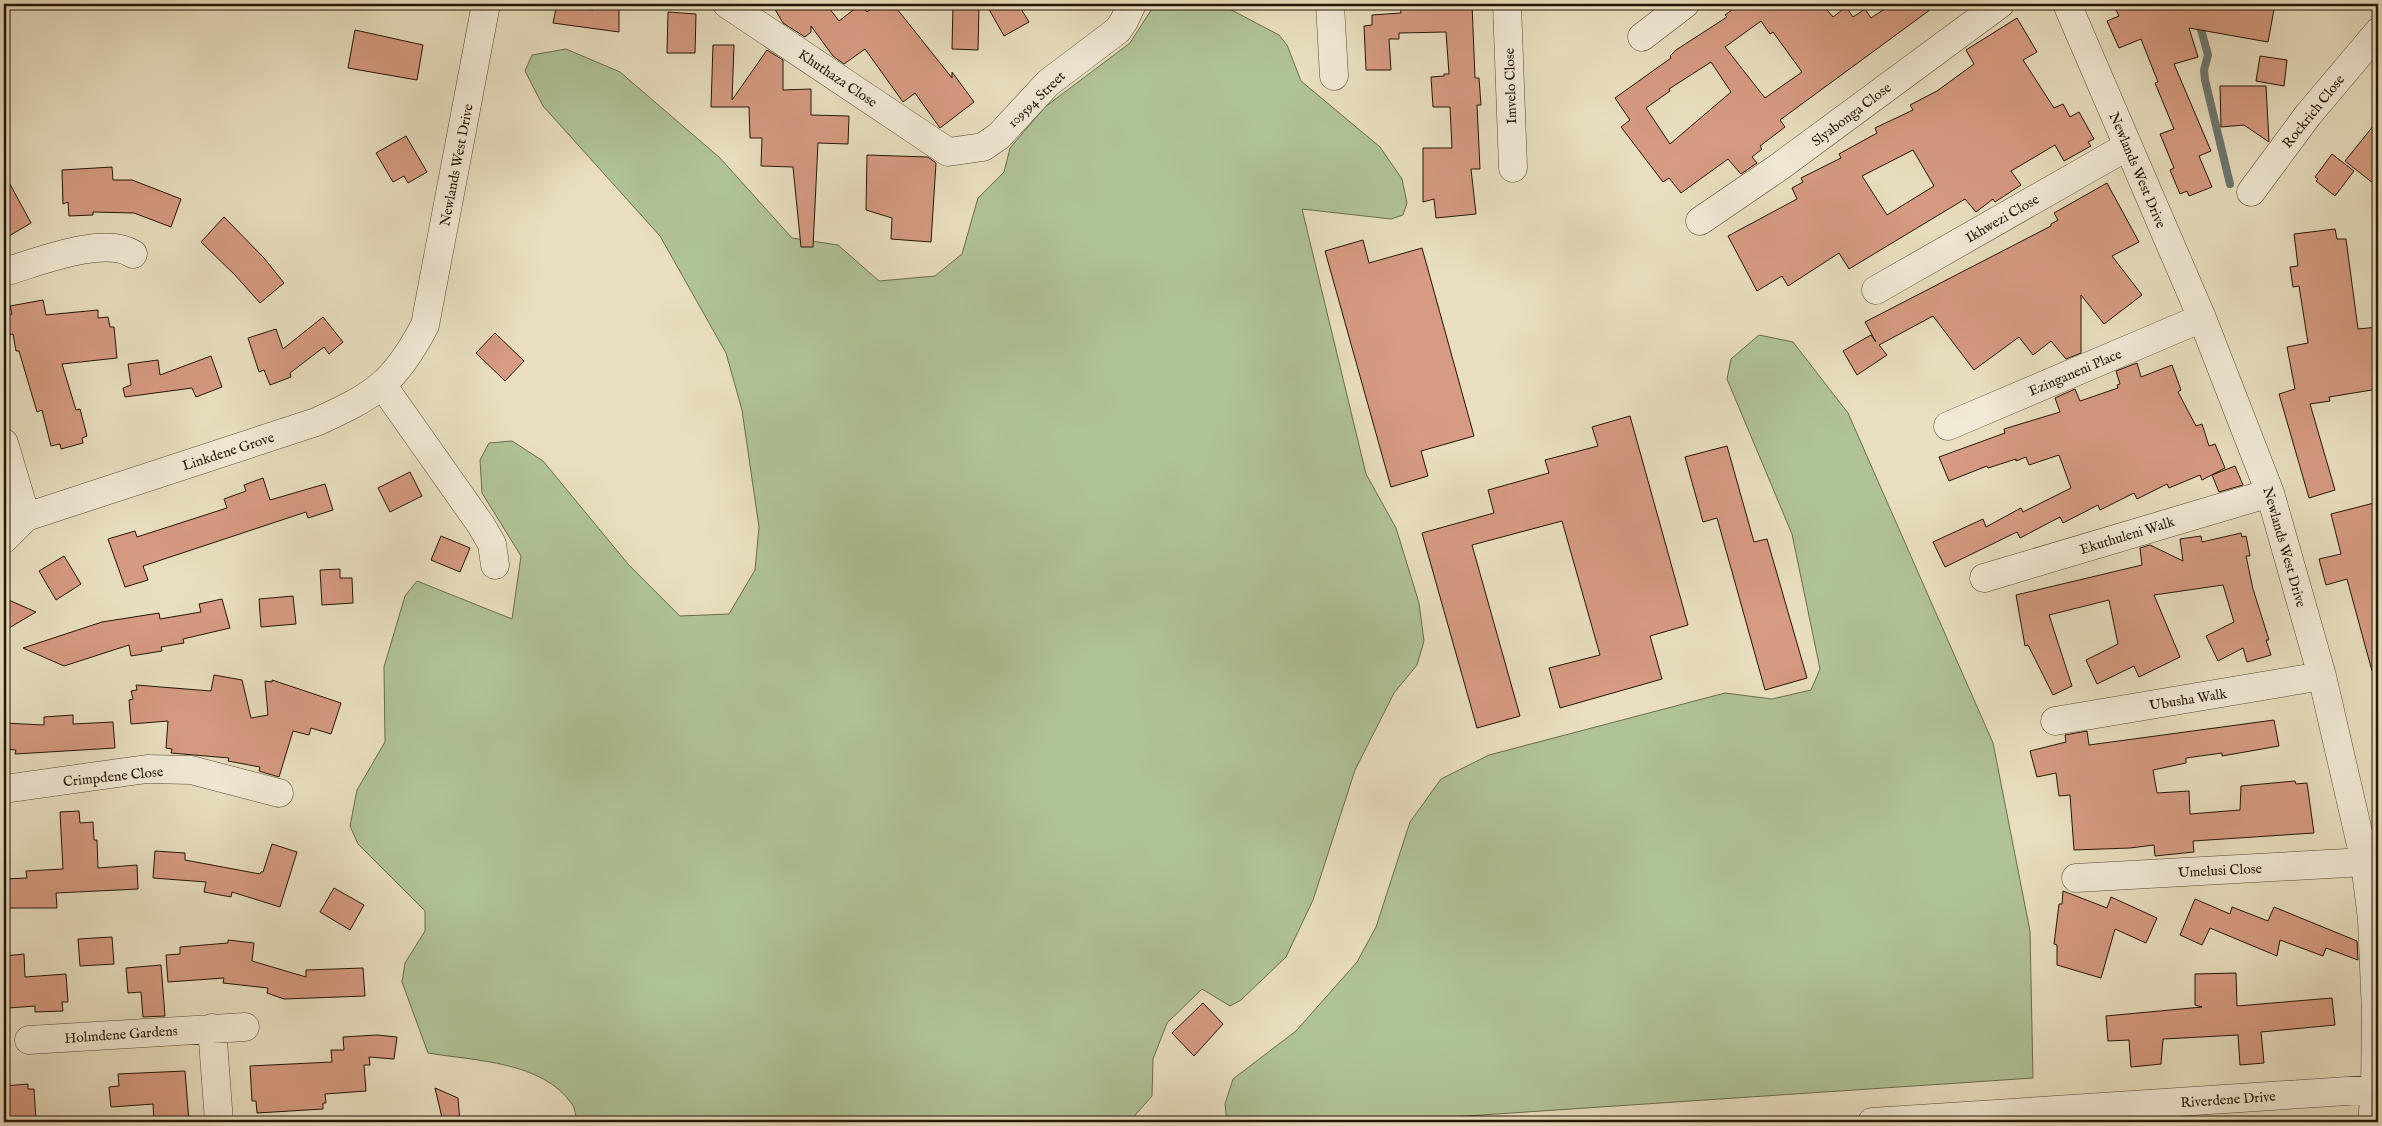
<svg xmlns="http://www.w3.org/2000/svg" width="2382" height="1126" viewBox="0 0 2382 1126" font-family="'IM FELL English',serif">
  <rect width="100%" height="100%" fill="#e9dfc0"/>
  <filter id="stains"><feTurbulence type="fractalNoise" baseFrequency=".004" numOctaves="4"/><feColorMatrix values="0 0 0 0 .2 0 0 0 0 .09 0 0 0 0 .02 0 0 0 .5 -.17"/></filter>
  <radialGradient id="worn" r=".72"><stop offset=".6" stop-color="#630" stop-opacity="0"/><stop offset="1" stop-color="#630" stop-opacity=".3"/></radialGradient>
  <path fill="#b0c397" stroke="#6a6c4e" d="M1155 4H1220L1279 35 1287 45 1301 81 1380 147 1402 179 1407 203 1403 215 1391 219 1302 209 1366 474 1396 528 1419 603 1424 641 1417 665 1394 693 1355 770 1313 900 1286 957 1241 1000 1230 1006 1202 989 1167 1023 1153 1059 1152 1096 1129 1122H577C576 1117 575 1108 572 1104 542 1061 475 1061 428 1053L402 982 405 963 425 931V911L358 844 350 826 357 790 385 742 384 667 405 596 417 581 512 619 521 556 482 493 480 460 489 443 512 441 543 461 628 564 680 616 729 614 755 570 759 527 742 410 726 353 660 236 543 106 525 71 532 55 566 49 620 72 720 158 792 238 838 245 879 281 935 276 962 254 978 198 1004 172 1010 148 1045 107 1130 43Z
    M1759 335 1793 342 1848 413 1993 743 2030 931 2033 1078 1377 1122H1227L1225 1104 1233 1079 1296 1031 1357 962 1376 927 1410 822 1441 779 1489 755 1725 693 1772 699 1811 690 1820 669 1792 534 1727 379 1731 359Z"/>
  <g fill="none" stroke-linecap="round" stroke-linejoin="round">
    <path stroke="#6d7874" stroke-width="8" d="M2194 4 2208 55 2204 70 2205 80 2230 184"/>
  </g>
  <path fill="#d69b82" stroke="#241504" fill-rule="evenodd" d="M557 4 593 10V4H619V32L553 23Z
    M772 4H826L839 21 861 4 867 12 878 4H893L952 78V72L974 102 940 128 915 93 903 102 865 49 844 64 833 56 811 26V32L805 37 783 23Z
    M953 4H979L978 50 952 49Z
    M986 4H1018L1029 22 1004 36Z
    M1400 4H1472L1475 78H1479L1481 105H1477L1480 169H1471L1476 214 1436 218 1434 199 1423 202V148H1452L1450 107H1433L1431 77 1444 76V74H1449L1446 32 1399 33V39H1389L1391 70H1366L1364 26 1372 25V15L1401 13Z
    M1740 4H1822L1833 17 1846 7 1853 17 1865 9 1871 18 1892 4H1938L1780 120 1785 127 1760 146 1762 149 1752 157 1757 163 1741 174 1728 159 1681 193 1669 178 1663 182 1621 127 1630 120 1615 98 1671 58 1670 56 1676 50 1727 17 1725 15ZM1761 21 1770 34 1773 32 1802 72 1765 98 1725 47ZM1711 62 1731 92 1670 144 1646 108 1670 91 1669 89Z
    M2113 4H2275L2268 42 2189 28 2198 57 2174 64 2211 151 2199 156 2212 187 2189 196 2187 191 2180 194 2170 170 2174 168 2160 134 2174 129 2155 83 2158 82 2141 39 2119 48 2107 21 2119 16Z
    M668 12 696 14 695 53H667Z
    M2017 18 2037 52 2023 60 2054 108 2063 104 2070 117 2079 112 2094 139 2088 142 2091 146 2064 161 2055 145 2011 171 2021 185 1995 202 1993 199 1976 212 1965 199 1849 269 1839 253 1788 286 1782 276 1757 291 1728 236 1797 199 1792 188 1803 182 1801 178 1841 158 1839 154 1877 133 1875 128 1913 110 1910 105 1937 91 1974 64 1966 50ZM1913 150 1934 186 1887 215 1862 176Z
    M355 30 423 45 417 80 348 68Z
    M713 45H734L732 100 767 50 783 60V90L811 89V115L849 116 848 144 818 143 813 247H801L793 167 761 166 762 138H750L749 107H711Z
    M2260 56 2287 60 2284 86 2256 81Z
    M2220 86H2266L2269 142 2244 125 2221 127Z
    M2378 120V187L2345 161Z
    M406 136 427 172 408 183 404 176 393 182 376 153Z
    M2332 154 2354 171 2335 196 2316 181 2318 179 2315 177Z
    M867 155 928 157 936 163 931 242 891 239 892 218 866 210Z
    M112 167 113 180H132L181 199 171 227 134 213 93 212V215L69 216 68 202 63 204 62 170Z
    M4 173 31 223 4 239Z
    M2107 183 2139 242 2112 256 2142 295 2104 324 2081 295V353L2066 359 2051 341 2033 355 2019 337 1974 370 1933 316 1879 345 1887 355 1857 375 1843 351 1871 335 1876 342 1865 322 2051 226V224L2058 220 2054 213Z
    M224 217 264 258 284 283 260 303 235 275 201 242Z
    M2335 229 2337 239H2346L2358 329 2378 327V389L2329 397 2330 401 2310 404 2335 490 2309 498 2279 394 2295 389 2287 347 2308 343 2299 286 2293 287 2290 267 2298 266 2294 234Z
    M1363 240 1369 263 1422 248 1474 436 1421 451 1428 476 1391 487 1325 251Z
    M43 300 46 315 98 310V318L108 317 110 327H114L117 358 62 364 76 410 80 409 87 436 82 438 83 443 61 449 60 444 51 446 42 410 37 412 19 351H16L13 334 7 335 4 316 12 314 10 306Z
    M323 317 343 342 329 354 324 347 290 373 291 377 270 385 264 370 259 372 248 338 276 329 283 349Z
    M495 333 524 361 505 381 476 353Z
    M211 356 222 387 196 397 192 388 125 397 123 388 131 385 128 364 158 360 160 375Z
    M2137 363 2141 377 2172 365 2181 390 2178 392 2196 426 2202 424 2209 446 2215 444 2225 468 2202 480 2200 475 2169 488 2167 484 2137 499 2134 493 2100 510 2098 505 2063 523 2060 517 2020 538 2017 532 1945 567 1933 542 1983 519 1986 527 2021 508 2023 512 2071 488 2059 455 2029 465 2026 457 2016 461V459L1988 468 1987 466 1949 481 1939 457 2005 433 2004 429 2060 412 2055 398 2075 389 2080 401 2118 388 2117 385 2120 384 2116 371Z
    M1630 416 1688 625 1650 636 1662 679 1560 708 1549 668 1600 655 1562 521 1472 545 1520 716 1477 728 1422 533 1494 513 1488 490 1549 473 1545 460 1598 446 1592 427Z
    M1727 446 1754 542 1767 539 1807 678 1765 690 1717 518 1703 522 1685 457Z
    M2235 466 2243 485 2219 492 2212 475Z
    M410 472 422 496 390 512 378 488Z
    M263 478 270 500 325 484 333 510 308 518 306 512 143 566 148 580 125 587 108 539 135 531 137 537 227 508 224 499 246 491 244 485Z
    M2378 502V670L2372 671 2347 579 2326 585 2319 559 2341 554 2331 514Z
    M2241 533 2242 537 2246 536 2250 556H2246L2253 589 2269 640H2266L2271 655 2247 662 2243 648 2218 661 2206 636 2234 622 2223 585 2154 595 2180 657 2139 677 2134 666 2097 684 2086 660 2118 644 2109 600 2049 615 2072 686 2053 695 2028 645 2025 646 2016 595 2142 565 2140 548 2150 545 2183 561 2180 539 2201 536 2202 542Z
    M441 536 470 548 460 572 431 560Z
    M64 556 81 584 56 600 39 571Z
    M340 569V578H352L353 603 322 605 320 570Z
    M293 596 296 624 261 627 259 599Z
    M4 598 36 612 4 631Z
    M222 599 230 628 183 639 184 643 161 647 162 651 131 656 129 645 64 666 23 648 102 622 159 613 160 619 201 612 199 604Z
    M214 675 242 680 251 718 268 715 265 681 272 682V680L341 703 331 734 311 728 309 735 293 731 279 777 259 771 260 767 228 761 229 758 171 753 172 749 166 748 168 721 131 724 129 700 133 699 131 691 137 690 136 685 211 691Z
    M73 715V724L113 722 115 748 15 754 16 750 4 749V723L44 725V717Z
    M2274 720 2279 746 2222 756V753L2186 758V763L2153 770 2157 793 2189 791 2190 814 2240 810 2241 786 2295 781 2296 784 2307 783 2314 833 2193 841 2194 852 2155 856 2154 845 2130 848 2074 850 2070 795 2059 796 2056 773 2037 777 2030 751 2066 742 2065 735 2087 731 2089 745Z
    M79 811 80 823 93 822 94 840H97L98 868 137 865 138 889 56 893 57 908H4V879L27 878 26 871 63 869 60 812Z
    M272 844 297 852 280 907 232 892 231 897 204 892 206 882 153 878 155 851 185 853V860L260 874 261 872H263Z
    M334 888 364 905 350 930 320 912Z
    M2063 891 2107 908 2111 897 2157 918 2146 943 2115 929 2101 978 2057 965V945L2054 944 2059 904H2062Z
    M2195 899 2230 914 2232 907 2268 921 2274 907 2357 941 2358 960 2326 948 2323 956 2280 940 2277 956 2210 928 2202 945 2180 935Z
    M112 937 114 964 80 966 78 939Z
    M228 940 254 943 252 961 306 977V970L363 968 365 996 284 999 267 993 268 988 223 983 224 978 168 982 166 955 180 954V947L228 943Z
    M24 954 25 977 66 974 68 1002H62L63 1011 35 1012V1006L9 1008 8 999 4 1000V956Z
    M161 965 165 1016 143 1017 141 992 128 993 126 968Z
    M2236 973 2237 1006 2332 998 2335 1025 2261 1032 2264 1063 2240 1065 2238 1035 2163 1039 2161 1064 2131 1067 2129 1040 2108 1041 2106 1016 2202 1007 2195 1005V974Z
    M1203 1003 1223 1024 1194 1056 1172 1033Z
    M377 1035 397 1037 394 1059 369 1057 370 1065H364L366 1091 325 1094 326 1103H323V1109L257 1113 256 1101H252L250 1066 332 1062 331 1050H344L343 1037Z
    M185 1071 189 1122H154L153 1104 111 1107 109 1087 119 1086 118 1074Z
    M28 1084V1089H34L36 1120 4 1122V1086Z
    M435 1088 458 1098 460 1122H443Z"/>
  <g fill="none" stroke-linecap="round" stroke-linejoin="round">
    <g stroke="#554833" stroke-width="29">
      <path id="minor" d="M727 4 948 152 983 147 999 136 1048 83 1118 30 1124 21 1132 4
        M1330 4 1334 76
        M1507 4 1513 168
        M2067 4 2202 318 2270 493 2322 676 2365 862 2372 920 2376 1014 2375 1090 2372 1122
        M1642 37 1685 4
        M2251 192 2308 115 2378 32
        M1700 221 1779 167 2000 4
        M4 272C36 263 104 235 133 254
        M1876 290 2128 146
        M383 386 481 525 492 544 495 565
        M1948 426 2202 318
        M4 443 26 517
        M4 539 26 517 316 422C374 396 395 383 425 325L486 4
        M1984 578 2270 493
        M2055 721 2322 676
        M4 789 147 769 191 770 279 793
        M2076 878 2365 862
        M212 1028 219 1122
        M29 1040 245 1027
        M1872 1122 2378 1089"/>
    </g>
    <use href="#minor" stroke="#f1ead6" stroke-width="28"/>
  </g>
  <g text-anchor="middle" stroke-width="5" stroke-linejoin="round" paint-order="stroke">
    <g font-size="14" fill="#241504" stroke="#f1ead6">
      <text transform="translate(838 78) rotate(34)" y="5">Khuthaza Close</text>
      <text transform="translate(1510 86) rotate(-92)" y="5">Imvelo Close</text>
      <text transform="translate(1036 99) rotate(-44)" y="5">109594 Street</text>
      <text transform="translate(2313 111) rotate(-51)" y="5">Rockrich Close</text>
      <text transform="translate(1851 114) rotate(-37)" y="5">Slyabonga Close</text>
      <text transform="translate(456 165) rotate(-79)" y="5">Newlands West Drive</text>
      <text transform="translate(2138 170) rotate(67)" y="5">Newlands West Drive</text>
      <text transform="translate(2002 218) rotate(-30)" y="5">Ikhwezi Close</text>
      <text transform="translate(2075 372) rotate(-23)" y="5">Ezinganeni Place</text>
      <text transform="translate(228 451) rotate(-18)" y="5">Linkdene Grove</text>
      <text transform="translate(2127 535) rotate(-17)" y="5">Ekuthuleni Walk</text>
      <text transform="translate(2285 547) rotate(74)" y="5">Newlands West Drive</text>
      <text transform="translate(2188 699) rotate(-9)" y="5">Ubusha Walk</text>
      <text transform="translate(113 776) rotate(-6)" y="5">Crimpdene Close</text>
      <text transform="translate(2220 870) rotate(-3)" y="5">Umelusi Close</text>
      <text transform="translate(121 1034) rotate(-4)" y="5">Holmdene Gardens</text>
      <text transform="translate(2228 1099) rotate(-4)" y="5">Riverdene Drive</text>
    </g>
  </g>
  <rect width="2382" height="1126" fill="none" stroke="#e9dfc0" stroke-width="20"/>
  <rect x="5" y="5" width="2372" height="1116" fill="none" stroke="#241504" stroke-width="2.5"/>
  <rect x="10" y="10" width="2362" height="1106" fill="none" stroke="#241504"/>
  <rect width="100%" height="100%" filter="url(#stains)"/>
  <rect width="100%" height="100%" fill="url(#worn)"/>
</svg>
